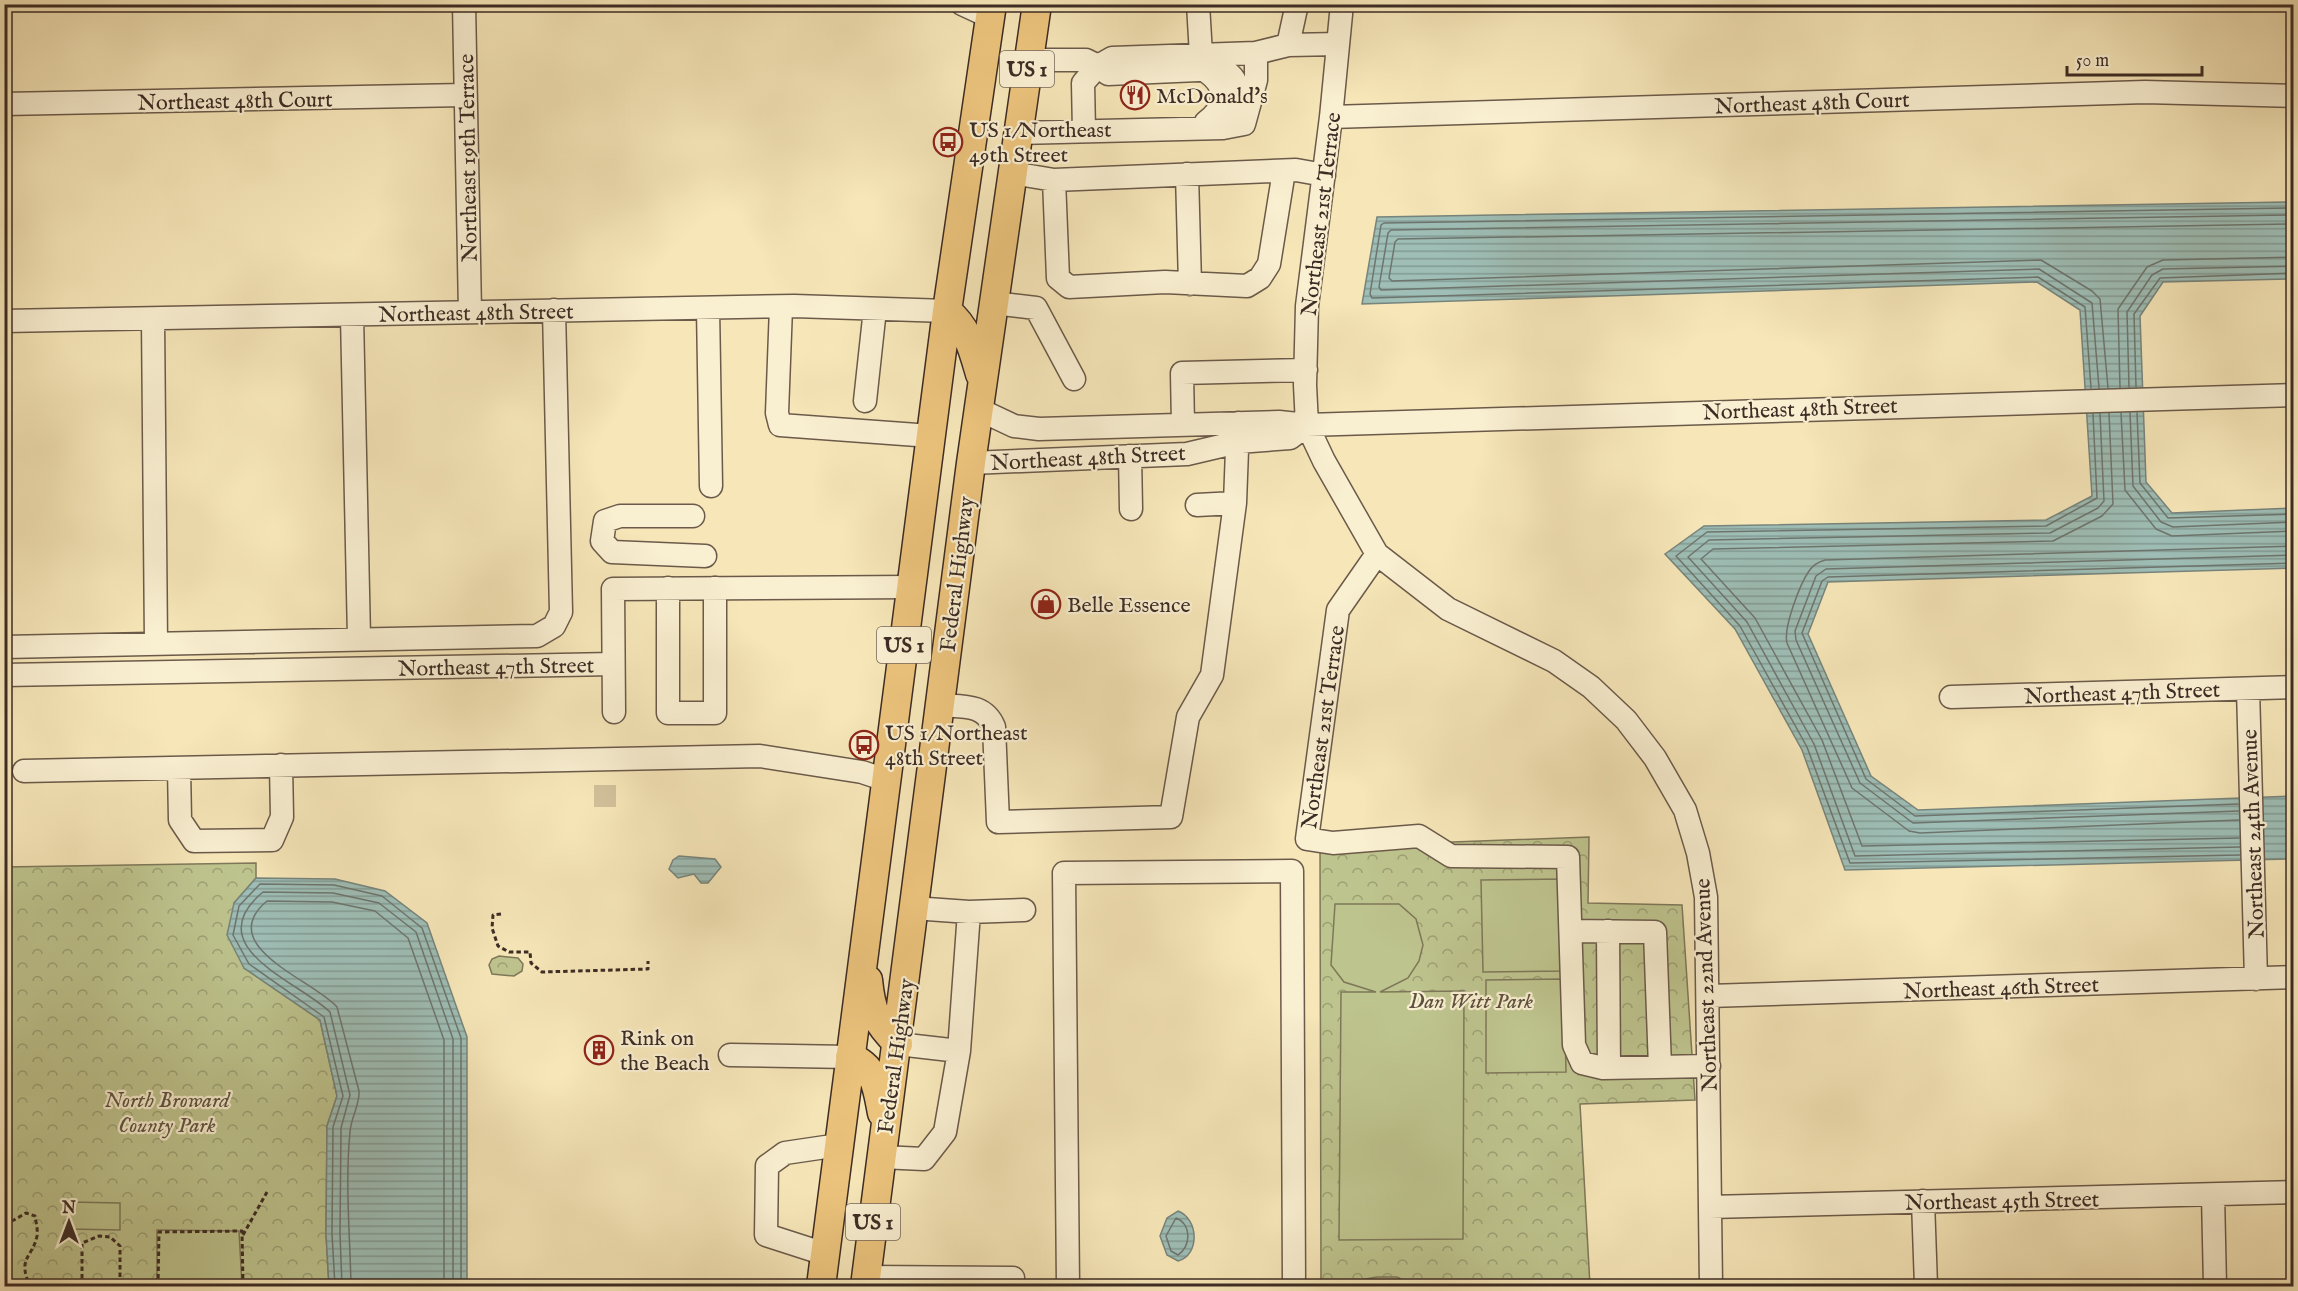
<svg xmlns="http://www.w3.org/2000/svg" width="2298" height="1291" viewBox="0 0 2298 1291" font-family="'IM FELL English',serif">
  <defs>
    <pattern id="forest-crowns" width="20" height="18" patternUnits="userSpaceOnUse" patternTransform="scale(1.5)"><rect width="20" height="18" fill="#bec48e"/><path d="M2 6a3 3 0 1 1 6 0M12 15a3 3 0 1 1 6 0" fill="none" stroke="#9c9f74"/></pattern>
    <pattern id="water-rules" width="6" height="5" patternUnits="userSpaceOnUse" patternTransform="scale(1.5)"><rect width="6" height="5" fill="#9ebeb6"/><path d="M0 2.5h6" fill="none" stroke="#829b94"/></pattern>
  </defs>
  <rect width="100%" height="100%" fill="#f6e6b8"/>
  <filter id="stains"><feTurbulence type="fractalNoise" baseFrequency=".00333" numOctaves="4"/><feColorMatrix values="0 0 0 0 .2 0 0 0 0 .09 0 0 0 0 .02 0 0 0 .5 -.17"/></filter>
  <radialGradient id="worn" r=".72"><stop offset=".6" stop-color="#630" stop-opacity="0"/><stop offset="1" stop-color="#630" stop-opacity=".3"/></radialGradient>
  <path fill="url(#forest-crowns)" stroke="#7e785a" stroke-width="1.5" d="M1589 837 1588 903 1682 905 1695 1100 1580 1104 1590 1286H1321L1320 847Z
    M256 863V878L234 903 244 968 320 1020 337 1096 327 1126 326 1234 329 1286H5L4 867Z
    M499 956 518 958 523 964 522 971 514 976 492 974 489 965 492 959Z"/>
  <path fill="#bec48e" stroke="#7e785a" stroke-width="1.5" d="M1563 879 1564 971 1483 972 1481 880Z
    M1335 904H1399L1416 919 1423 945 1419 961 1408 978 1380 992 1464 991 1463 1239 1339 1240 1341 992H1376L1344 982 1331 965Z
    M1564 979 1566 1072 1486 1073V980Z
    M69 1202 120 1203V1230L69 1229Z
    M157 1230 239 1231 242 1286H157Z
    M1377 1277H1397L1415 1286H1351L1360 1280Z"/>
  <path fill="url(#water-rules)" stroke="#77847c" stroke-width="1.5" d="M1486 5H1611L1492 9Z
    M2293 202V279L2163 282 2140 316 2146 482 2172 513 2293 508V568L1828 582 1808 634 1871 776 1918 810 2293 796V859L1845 870 1802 750 1735 629 1665 554 1704 526 2046 520 2092 496 2080 310 2037 282 1362 304 1377 217Z
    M679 856 715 859 721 867 708 883H701L694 874 678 878 669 869 673 860Z
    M256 878 335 879 385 891 427 923 467 1037V1286H329L326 1234 327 1126 337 1096 320 1020 244 968 227 935 234 903Z
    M1178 1211C1199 1219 1200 1255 1178 1261L1167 1255 1160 1236 1167 1218Z"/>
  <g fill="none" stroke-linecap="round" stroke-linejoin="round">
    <path stroke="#6e756e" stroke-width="1.5" d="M2129 387 2127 312 2152 275 2163 269 2294 266
      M2136 387 2134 314 2160 278 2294 273
      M2091 388 2085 307 2038 277 1372 298 1370 294 1381 225 1384 223 2294 208
      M2099 388 2092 303 2039 269 1381 290 1379 287 1388 233 1391 230 2294 215
      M2108 388 2100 299 2092 291 2041 260 1392 281 1389 278 1395 242 1398 239 2294 224
      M2120 388 2118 309 2147 267 2163 260 2294 257
      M2109 413 2113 504 2102 516 2053 541 1713 549 1701 559 1755 618 1822 740 1862 846 2239 838
      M2121 413 2125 490 2156 529 2172 536 2294 531
      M2130 413 2133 486 2161 522 2173 527 2294 522
      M2137 413 2140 483 2168 518 2294 514
      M2093 414 2097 498 2046 526 1707 532 1676 556 1740 626 1807 747 1850 863 2240 855
      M2100 414 2104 501 2098 508 2050 533 1709 540 1688 557 1747 622 1814 744 1855 856 2240 847
      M2238 804 1915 816 1866 779 1802 633 1822 581 1828 577 2294 563
      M2239 811 1913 823 1860 783 1796 640 1795 631 1816 576 1826 569 2294 555
      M2239 820 1920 833 1909 831 1852 788 1787 643C1783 628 1800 584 1809 571 1813 565 1818 562 1825 560L2294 546
      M1176 1218C1192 1224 1191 1247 1178 1255L1171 1251 1166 1236Z
      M335 1286 332 1234 333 1127 343 1096 324 1017 249 964 233 935 239 906 260 884 334 885 382 896 422 928 461 1038V1286
      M342 1286 340 1234 341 1128 350 1095 330 1012C298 981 197 947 263 892L333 893 379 903 416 932 453 1039V1286
      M351 1286C350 1235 345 1183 350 1132 351 1117 360 1105 359 1091L337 1007C313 980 213 946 267 901L332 902 375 911 408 938 444 1040V1286"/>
    <path stroke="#d1c19b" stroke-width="22" stroke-dasharray="22 11" stroke-linecap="butt" d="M605 807V776"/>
    <g stroke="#6b5a4a" stroke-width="25">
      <path id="minor" d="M464 4 470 312
        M962 4 990 17
        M1198 4 1201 55
        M1342 4 1331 117 1307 306 1305 385 1307 425 1324 461 1377 554 1448 609 1554 661 1591 687 1626 720 1655 758 1685 810 1698 853 1706 897 1711 1286
        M1288 45 1297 4
        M1256 53 1288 45 1338 44
        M4 104 465 95
        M1331 117 2145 92 2294 96
        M1206 122C1226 107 1229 88 1207 72
        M1084 131 1083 83 1098 66 1108 74 1221 69C1241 77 1241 99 1233 116
        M1018 133 1223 128 1244 124 1256 80V53L1112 58 1098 66 1086 60H1028
        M1012 173 1054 180 1296 170 1324 175
        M1187 174 1190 284
        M1054 180 1058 278 1069 287 1165 282 1247 286 1260 278 1269 264 1284 171
        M993 303 1036 308 1074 379
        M781 307 777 413 780 425 931 436
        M708 308 711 486
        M352 316 359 638
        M153 319 156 643
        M4 321 794 306 947 311
        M865 401 875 309
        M978 409 1014 426 1039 429 1279 422 1307 425 2294 395
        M1183 425 1182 373 1306 370
        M1130 456 1131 509
        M971 463 1187 454 1238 442 1290 438 1307 425
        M1197 505 1235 503
        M693 516H620L605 521 602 541 612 552 705 556
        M1377 554 1338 610 1307 839 1333 843 1419 836 1451 856 1568 857 1574 1045 1582 1063 1603 1068 1709 1066
        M668 588V713H715V588
        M4 647 537 636 554 626 561 612 554 310
        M4 675 613 664
        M2248 689 2256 979
        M1951 697 2294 687
        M939 705C962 707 984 703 994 727L998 822 1171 817 1188 717 1212 675 1235 503 1238 423
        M614 712 613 589 911 587
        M179 768 180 820 194 841 272 840 282 817 281 765
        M24 771 760 756 862 772 886 780
        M969 912 1024 910
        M1572 931 1655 932 1660 1067
        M1608 931 1609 1068
        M1709 996 2294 977
        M898 1044 959 1051
        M730 1055 850 1057
        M881 1157 924 1159 945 1132 959 1051 969 912 913 908
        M2213 1195 2215 1286
        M1923 1201 1926 1286
        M1710 1207 2294 1192
        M825 1254 766 1235 767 1166 785 1153 839 1145
        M866 1277 1013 1278
        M1068 1286 1064 873 1292 871 1294 1286"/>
    </g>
    <g stroke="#3d2c25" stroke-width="31">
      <path id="major" d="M947 311C968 328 973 350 980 374
        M868 980C871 1011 876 1022 898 1044
        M850 1057C876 1067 877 1088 882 1113
        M821 1286 947 311 992 4
        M865 1286 971 463 1037 4"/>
    </g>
    <path stroke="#3d2c25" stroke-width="3" stroke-dasharray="4.5 3" stroke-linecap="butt" d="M501 914 493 915 492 928 498 946 509 952H530L531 963 542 972 648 969V961
      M4 1222 14 1220 26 1213 35 1216C36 1222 38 1230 37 1236 32 1259 17 1257 30 1286
      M243 1235 267 1192
      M4 1268 6 1286
      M120 1285H158
      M82 1286V1243L99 1236 110 1237 120 1246V1286
      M158 1286 159 1232 242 1231 243 1286"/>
    <use href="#minor" stroke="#f9efd1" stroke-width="22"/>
    <use href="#major" stroke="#ebc37c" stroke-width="28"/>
  </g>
  <defs>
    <g id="restaurant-ring" transform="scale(1.5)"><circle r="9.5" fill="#f9efd1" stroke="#8f2418" stroke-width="1.5"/><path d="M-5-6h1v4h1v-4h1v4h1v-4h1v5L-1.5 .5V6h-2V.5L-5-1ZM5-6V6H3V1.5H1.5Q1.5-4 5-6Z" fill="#8f2418"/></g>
    <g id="bus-ring" transform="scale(1.5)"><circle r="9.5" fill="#f9efd1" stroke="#8f2418" stroke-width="1.5"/><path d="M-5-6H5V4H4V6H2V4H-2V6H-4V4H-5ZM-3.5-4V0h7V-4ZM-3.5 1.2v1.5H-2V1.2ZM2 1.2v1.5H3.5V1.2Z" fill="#8f2418"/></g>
    <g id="shop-ring" transform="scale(1.5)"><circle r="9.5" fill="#f9efd1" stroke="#8f2418" stroke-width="1.5"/><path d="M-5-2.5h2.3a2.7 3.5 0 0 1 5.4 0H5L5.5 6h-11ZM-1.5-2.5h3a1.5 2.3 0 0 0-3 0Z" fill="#8f2418"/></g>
    <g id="building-ring" transform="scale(1.5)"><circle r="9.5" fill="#f9efd1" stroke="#8f2418" stroke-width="1.5"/><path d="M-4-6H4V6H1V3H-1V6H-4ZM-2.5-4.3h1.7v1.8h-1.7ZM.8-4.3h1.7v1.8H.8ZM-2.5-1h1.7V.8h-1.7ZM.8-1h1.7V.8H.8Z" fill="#8f2418"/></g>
  </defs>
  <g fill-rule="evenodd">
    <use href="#restaurant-ring" x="1135" y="95"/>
    <use href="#bus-ring" x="948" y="142"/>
    <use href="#shop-ring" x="1046" y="604"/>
    <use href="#bus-ring" x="864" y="745"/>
    <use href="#building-ring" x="599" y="1050"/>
  </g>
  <g text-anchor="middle" stroke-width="4.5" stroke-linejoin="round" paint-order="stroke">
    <g fill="#f9efd1" stroke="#756659" stroke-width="1.5">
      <rect x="1000" y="51" width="54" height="36" rx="4.5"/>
      <rect x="877" y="627" width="54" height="36" rx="4.5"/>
      <rect x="846" y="1204" width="54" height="36" rx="4.5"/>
    </g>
    <g font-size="21" font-weight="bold" fill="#3d2c25">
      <text x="1027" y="76">US 1</text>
      <text x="904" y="652">US 1</text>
      <text x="873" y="1229">US 1</text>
    </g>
    <g font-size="22" fill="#3d2c25" stroke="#f9efd1" text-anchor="start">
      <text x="1156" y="103">McDonald's</text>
      <text x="969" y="137">US 1/Northeast<tspan x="969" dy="25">49th Street</tspan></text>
      <text x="1067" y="612">Belle Essence</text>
      <text x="885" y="740">US 1/Northeast<tspan x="885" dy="25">48th Street</tspan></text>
      <text x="620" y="1045">Rink on<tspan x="620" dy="25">the Beach</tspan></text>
    </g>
    <g font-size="22" fill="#3d2c25" stroke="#f9efd1">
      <text transform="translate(235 100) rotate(-1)" y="8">Northeast 48th Court</text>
      <text transform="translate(1812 102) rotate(-2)" y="8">Northeast 48th Court</text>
      <text transform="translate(467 158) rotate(-91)" y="8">Northeast 19th Terrace</text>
      <text transform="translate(1320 214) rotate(-83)" y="8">Northeast 21st Terrace</text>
      <text transform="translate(476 312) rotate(-1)" y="8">Northeast 48th Street</text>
      <text transform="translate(1800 408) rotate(-2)" y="8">Northeast 48th Street</text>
      <text transform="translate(1088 457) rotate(-3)" y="8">Northeast 48th Street</text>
      <text transform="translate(956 574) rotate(-83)" y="8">Federal Highway</text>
      <text transform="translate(496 666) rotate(-1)" y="8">Northeast 47th Street</text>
      <text transform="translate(2122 692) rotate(-2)" y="8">Northeast 47th Street</text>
      <text transform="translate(1322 727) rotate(-82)" y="8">Northeast 21st Terrace</text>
      <text transform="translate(2252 834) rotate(-92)" y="8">Northeast 24th Avenue</text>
      <text transform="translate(1705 985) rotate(-92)" y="8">Northeast 22nd Avenue</text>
      <text transform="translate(2001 987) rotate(-2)" y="8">Northeast 46th Street</text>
      <text transform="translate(895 1056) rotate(-82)" y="8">Federal Highway</text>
      <text transform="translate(2002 1200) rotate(-1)" y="8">Northeast 45th Street</text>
    </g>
    <g font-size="22" font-style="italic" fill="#5d523f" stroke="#f9efd1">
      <text x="1471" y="1008">Dan Witt Park</text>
      <text x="167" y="1107">North Broward<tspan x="167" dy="25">County Park</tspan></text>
    </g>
  </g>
  <rect width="2298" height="1291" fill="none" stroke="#f6e6b8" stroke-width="24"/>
  <rect x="6" y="6" width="2286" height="1279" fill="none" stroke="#3d2c25" stroke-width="3"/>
  <rect x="12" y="12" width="2274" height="1267" fill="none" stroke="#3d2c25" stroke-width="1.5"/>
  <g transform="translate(69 1222)" stroke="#f9efd1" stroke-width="4.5" paint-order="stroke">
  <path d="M0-4.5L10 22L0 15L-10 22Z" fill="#3d2c25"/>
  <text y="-9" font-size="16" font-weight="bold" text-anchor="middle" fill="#3d2c25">N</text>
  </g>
  <path d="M2067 66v9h135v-9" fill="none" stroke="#3d2c25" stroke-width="3"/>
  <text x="2076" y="66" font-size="18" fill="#3d2c25" stroke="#f9efd1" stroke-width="4.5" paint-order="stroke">50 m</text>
  <rect width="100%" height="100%" filter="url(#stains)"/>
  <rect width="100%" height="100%" fill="url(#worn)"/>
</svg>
